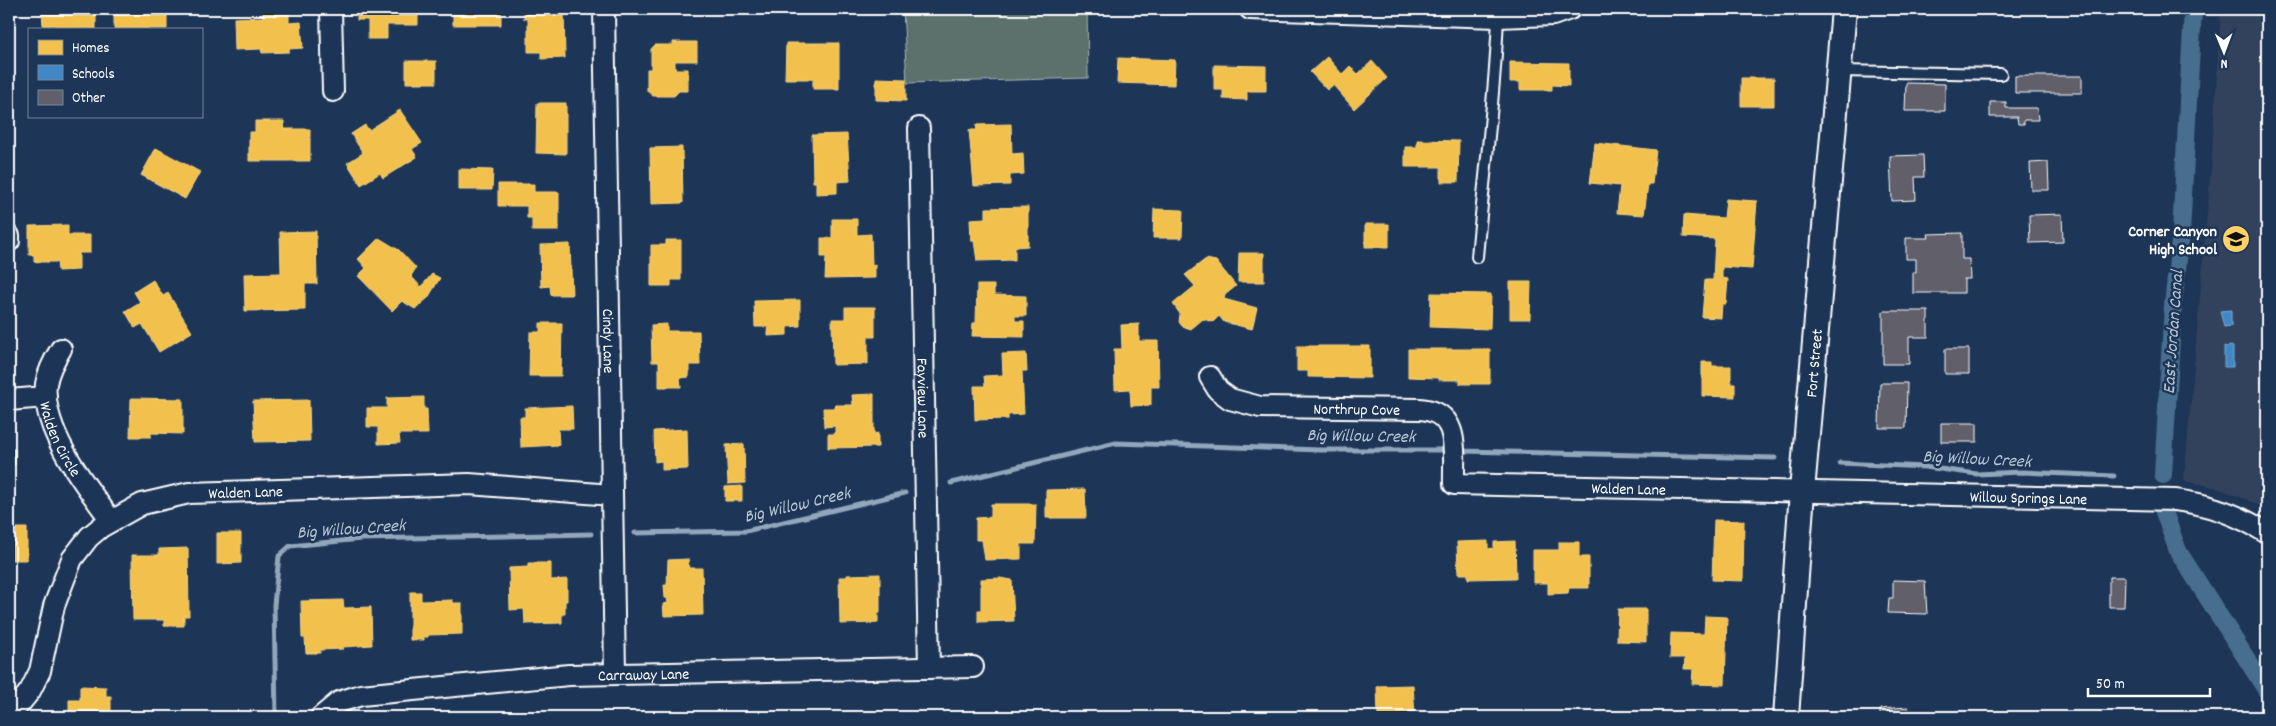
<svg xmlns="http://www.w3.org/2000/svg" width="2276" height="726" viewBox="0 0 2276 726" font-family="Dekko,sans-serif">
  <rect width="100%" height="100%" fill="#1d3557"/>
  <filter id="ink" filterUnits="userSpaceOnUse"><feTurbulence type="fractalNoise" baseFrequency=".02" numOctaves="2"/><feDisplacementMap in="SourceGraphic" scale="10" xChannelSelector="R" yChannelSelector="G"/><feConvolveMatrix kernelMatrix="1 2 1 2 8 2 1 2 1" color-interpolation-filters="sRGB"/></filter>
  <g filter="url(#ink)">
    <path fill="#31425d" d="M2221 9H2267V508L2215 487 2184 481 2211 169Z"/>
    <path fill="#5b706c" stroke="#adb8b6" d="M903 9H1087L1088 78 907 83Z"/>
    <path fill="#f2c14e" stroke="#f6d483" d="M42 9H96V29H55V25L43 26Z
      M114 9H173L174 10H167V29H114Z
      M263 9H289V23L301 22 303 48 289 49V52L262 53 261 49 235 50 234 18 263 17Z
      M357 9H418V25H387V39H368V20H357Z
      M453 9H501V25H453Z
      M524 9H564L565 58 541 59V52H528V19H524Z
      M673 42H697V61H675V69H688V91H679L674 96H653L647 91V69H651V49L655 45H673Z
      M786 43H839V89H813V79H785Z
      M1327 57 1342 74 1350 66 1358 74 1372 61 1387 78 1354 109 1333 85 1327 90 1310 72Z
      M1118 58 1175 60 1174 85 1117 83Z
      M406 61H436V83H406Z
      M1510 62 1569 63V86L1552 85V90H1520V82H1510Z
      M1214 65 1266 66V91H1247V100L1223 99V90H1214Z
      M876 78 906 79V101L876 100Z
      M1741 78H1774V106H1741Z
      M537 103H566V154L536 153Z
      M400 110 422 143 412 149 417 157 383 178 380 173 361 185 347 163 363 153 351 134 365 125 369 130Z
      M255 121H284V129H310V161H249V132H255Z
      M1011 124 1012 154 1023 153 1024 174 1010 175V185L974 186 969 130H977L976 125Z
      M847 134 850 181 837 182V193L816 194V182H813L812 135Z
      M1417 140 1459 141 1458 182H1441V167H1405V147H1417Z
      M1595 143 1656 150 1652 184H1648L1644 215 1617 213 1620 186 1590 183Z
      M682 147 683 203 651 204 650 148Z
      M156 148 200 172 185 199 141 175Z
      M459 169 493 170 492 190H459Z
      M498 184H534V192H559V231H532V218H527V206H498Z
      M1726 199 1757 201 1752 269 1722 267V278L1728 279 1726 304H1722L1721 318 1702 317 1705 280H1713L1715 239 1683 237 1684 215 1724 218Z
      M1028 207V246L1015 247V260L977 261 974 241H971L970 219 986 218V208Z
      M1154 209 1183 210 1182 238H1153Z
      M832 219H857V235L871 234 872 265 875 264V278L825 279 826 257H821V238H832Z
      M1365 224H1389V247H1365Z
      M68 225V235H90V253H79V270L58 271 57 262H34V255H29V226Z
      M316 231 317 284H305V310L245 311 244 274 281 273 280 232Z
      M379 238 399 250 416 268 411 276 421 287 432 274 440 278 428 298 415 309 402 301 392 311 358 276 366 268 358 259Z
      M666 240H681V280H671V286H651V245H666Z
      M570 244 572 295H551L550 286 541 287 540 245Z
      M1239 253H1264V282H1238Z
      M1206 259 1216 261 1236 286 1225 295 1224 299 1257 308 1252 329 1224 322 1219 316 1213 322 1203 319 1191 329 1182 326 1179 322 1180 314 1173 304 1195 286 1185 275Z
      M153 280 163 296 168 293 192 332 159 352 142 324 135 328 125 311 140 302 134 292Z
      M1510 282H1531L1530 319H1510Z
      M977 285H994V295L1026 296V316H1015V321H1024V337L972 336 973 323H976Z
      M1431 293 1491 294 1490 329 1430 327Z
      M800 300V326L787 327V335L768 336V327H755L754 301Z
      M845 307H875V337H868V364L833 365 832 319H845Z
      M540 323H562L561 376H529L530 332H540Z
      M667 324V331H699L700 365H689V377L680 378 681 387H659V362H652L651 325Z
      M1139 324V341H1158L1159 387H1151V405L1131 406 1130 389 1115 390 1114 349H1122L1121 325Z
      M1297 346H1370V378L1308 377V371H1297Z
      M1408 349H1490V384H1460V380H1439V378L1408 377Z
      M1026 353 1027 371H1022L1024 414 1008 415V419L975 420 974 386H985L984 376 1003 375 1002 354Z
      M1702 362H1712V366H1731V384H1735V397L1702 396Z
      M874 394V434L878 433V447L828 448V434H835V426L824 427 823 408H835V405H853L852 395Z
      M424 397V409H427L428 434H399L400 443 378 444V427H367V408H387V398Z
      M131 398 183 399V434L151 433V437H130Z
      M309 400 310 441 255 442 253 401Z
      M572 406 573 429H558L559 445 521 447 520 417H525V408Z
      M687 429 688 469 662 470V461L655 462 654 431Z
      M744 444 745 483 728 484 726 445Z
      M9 449H15V465L9 464Z
      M742 486V501H725V487Z
      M1085 489 1086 518H1046V490Z
      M991 504H1036L1035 544H1021V559L985 560 982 540H976V518L991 517Z
      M1714 520 1744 521 1743 581 1712 580Z
      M9 528H27V560H9Z
      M217 533H241V563L217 564Z
      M1488 541V549L1494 548V542L1515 541 1516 578 1468 579V574H1458L1457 542Z
      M1559 542H1579V557H1589V588H1569L1568 593 1548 594V583H1533V550H1559Z
      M188 548 189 616H184V626H164V620H133L132 555H159V549Z
      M688 559 689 568H702L703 615 664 616 663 604 668 603 667 598H665L664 585H667L668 560Z
      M528 563H551V580L567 579V601H565V614H562V623L525 624 524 609 510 610 509 568 528 567Z
      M880 574V613H878V623L840 624 839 577H847V575Z
      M1000 578 1012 580 1014 621 978 622V610H981V579Z
      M410 592H421V601L453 600V603H462V634L428 635V637H424V640H410Z
      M343 600 344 608 371 607 372 645 343 647V649L320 650V653H306L305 638H302L301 601Z
      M1618 609H1646V642L1617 641Z
      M1705 616 1727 617 1725 685 1692 684 1693 669H1684L1685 658H1670L1671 633 1704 634Z
      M1413 685 1415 717H1378L1377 686Z
      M80 686 106 687V696H111V717H69V700H80Z"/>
    <path fill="#3f88c5" stroke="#79acd6" d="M2231 310V326L2224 327 2220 311Z
      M2224 346 2227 347 2231 346 2233 347V367H2224Z"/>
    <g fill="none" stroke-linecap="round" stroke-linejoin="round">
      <path stroke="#91a7bc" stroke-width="5" d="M1459 451 1775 458
        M1840 463 1925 467 1977 474 2022 472 2114 476
        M951 483 1116 443 1320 450H1450
        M635 533 746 531 905 493
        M276 717 274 605 279 556 290 546 361 539 591 534"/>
      <path stroke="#476d8f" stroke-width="18" d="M2163 475 2173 305 2181 233 2193 9
        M2164 512 2178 551 2267 691"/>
    </g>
    <path fill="#605f6b" stroke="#fff" d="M2015 76H2082V93H2015Z
      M1906 83 1945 84V111H1905Z
      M1990 102H2006V108H2037L2038 120H2024V124H2018L2017 117H1990Z
      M1923 155 1924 177H1915L1916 200 1892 201 1890 156Z
      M2048 162 2049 190H2031L2030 163Z
      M2062 214 2063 242 2030 243 2029 215Z
      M1962 233V259H1969L1970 279H1964V293H1913V272H1916V259H1906V238H1929L1928 234Z
      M1883 311H1928V337H1909V364H1883Z
      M1945 349H1969V374H1945Z
      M1880 383H1907L1906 428H1879Z
      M1941 423H1977V442H1941Z
      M2109 577H2125L2124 607H2109Z
      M1893 580 1925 581 1927 614 1888 613 1889 598H1893Z
      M1908 707 1909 716 1915 717H1880V709Z"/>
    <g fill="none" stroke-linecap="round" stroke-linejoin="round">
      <g stroke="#fff" stroke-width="14">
        <path id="service" d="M1839 71 2001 74
          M1477 257C1484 177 1495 98 1498 17"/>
      </g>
      <g stroke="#fff" stroke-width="24">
        <g id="minor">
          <path d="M331 9 333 91"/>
          <path id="s1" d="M604 9 615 673"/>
          <path d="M1250 9 1498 17 1553 15 1570 9"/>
          <path id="s2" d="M919 128 929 668"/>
          <path d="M9 236V241"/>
          <path id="s3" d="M61 349C54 360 48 371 46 384 41 430 85 485 111 520"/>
          <path id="s4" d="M1210 377 1218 390 1230 399 1260 407 1420 409C1462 412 1453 453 1454 484L2175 500C2208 504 2239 515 2267 533"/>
          <path d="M9 400 46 397"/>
          <path id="s5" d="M9 717 30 691 40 671 54 606 72 559 89 537 101 527 142 504 189 493 469 484 612 495"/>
          <path id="s6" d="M321 717 339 702 361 695 569 675 973 667"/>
        </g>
      </g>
      <g stroke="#fff" stroke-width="28">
        <g id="tertiary">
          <path id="s7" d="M1786 717 1802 491 1844 9"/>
        </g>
      </g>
      <use href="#service" stroke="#1d3557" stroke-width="10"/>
      <use href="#minor" stroke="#1d3557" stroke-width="20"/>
      <use href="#tertiary" stroke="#1d3557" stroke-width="24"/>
    </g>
  </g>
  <defs>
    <g id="school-disc" transform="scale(1.4375)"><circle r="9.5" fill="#ffd166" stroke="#1d3557"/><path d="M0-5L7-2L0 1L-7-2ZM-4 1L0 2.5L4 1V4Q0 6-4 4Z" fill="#111"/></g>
  </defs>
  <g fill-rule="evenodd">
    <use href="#school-disc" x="2236" y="239"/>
  </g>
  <g text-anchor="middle" stroke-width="5" stroke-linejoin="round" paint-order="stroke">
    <g font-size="16" font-weight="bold" fill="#fff" stroke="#1d3557" text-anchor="end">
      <text x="2217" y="236">Corner Canyon<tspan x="2217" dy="18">High School</tspan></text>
    </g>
    <g font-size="16" fill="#fff" stroke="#1d3557">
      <text dy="6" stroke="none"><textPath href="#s1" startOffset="332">Cindy Lane</textPath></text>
      <text dy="6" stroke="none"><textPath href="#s7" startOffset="355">Fort Street</textPath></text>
      <text dy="6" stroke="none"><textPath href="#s2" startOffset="270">Fayview Lane</textPath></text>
      <text dy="6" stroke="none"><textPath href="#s4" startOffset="158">Northrup Cove</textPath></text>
      <text dy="6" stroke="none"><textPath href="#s3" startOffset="96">Walden Circle</textPath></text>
      <text dy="6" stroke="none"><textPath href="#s4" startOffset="490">Walden Lane</textPath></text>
      <text dy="6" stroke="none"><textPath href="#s5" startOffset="368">Walden Lane</textPath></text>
      <text dy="6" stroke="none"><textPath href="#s4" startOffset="890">Willow Springs Lane</textPath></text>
      <text dy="6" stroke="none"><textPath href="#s6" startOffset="330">Carraway Lane</textPath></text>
    </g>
    <g font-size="18" font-style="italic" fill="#b5c5d2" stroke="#1d3557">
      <text transform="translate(2172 332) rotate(-86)" y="6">East Jordan Canal</text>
      <text transform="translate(1361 435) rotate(1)" y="6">Big Willow Creek</text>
      <text transform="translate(1977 458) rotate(3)" y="6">Big Willow Creek</text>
      <text transform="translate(797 504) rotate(-13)" y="6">Big Willow Creek</text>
      <text transform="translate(351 528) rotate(-4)" y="6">Big Willow Creek</text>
    </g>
  </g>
  <rect width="2276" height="726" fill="none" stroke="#1d3557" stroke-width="30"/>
  <rect x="15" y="15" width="2246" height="696" fill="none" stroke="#fff" stroke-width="2" filter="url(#ink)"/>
  <rect x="28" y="28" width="175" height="90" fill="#1d3557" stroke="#77869a"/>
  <rect x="38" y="40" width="25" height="15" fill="#f2c14e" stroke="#77869a"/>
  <text x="72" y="52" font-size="15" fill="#ffffff">Homes</text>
  <rect x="38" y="65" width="25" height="15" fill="#3f88c5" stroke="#77869a"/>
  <text x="72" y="78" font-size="15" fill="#ffffff">Schools</text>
  <rect x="38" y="90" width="25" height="15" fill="#605f6b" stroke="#77869a"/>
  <text x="72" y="102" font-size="15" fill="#ffffff">Other</text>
  <g transform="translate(2224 52) rotate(179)" stroke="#1d3557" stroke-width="4" paint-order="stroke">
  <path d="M0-4L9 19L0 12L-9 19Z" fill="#ffffff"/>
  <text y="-8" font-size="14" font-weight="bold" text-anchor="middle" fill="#ffffff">N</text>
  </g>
  <path d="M2088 688v8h122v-8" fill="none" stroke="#ffffff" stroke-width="2.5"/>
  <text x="2096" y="688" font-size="15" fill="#ffffff" stroke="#1d3557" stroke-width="4" paint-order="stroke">50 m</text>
</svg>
